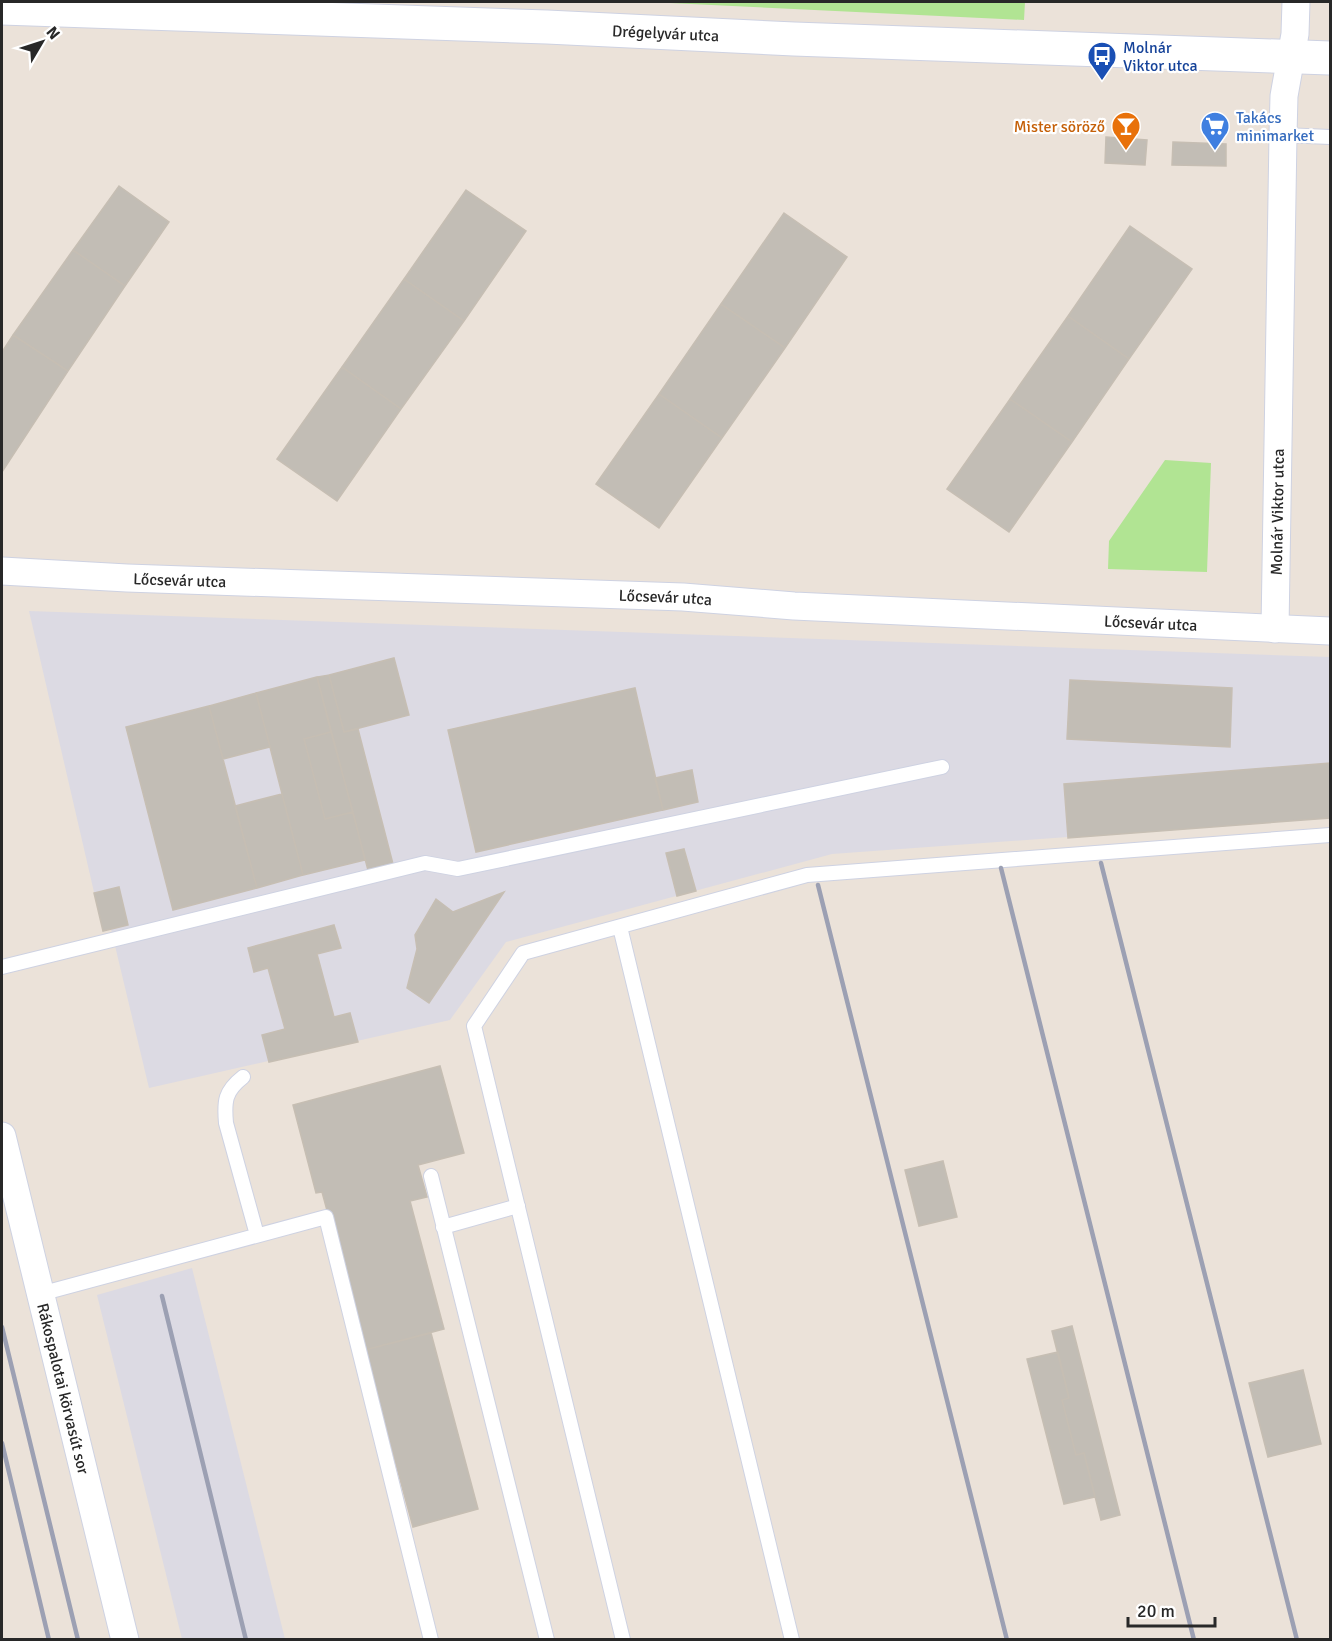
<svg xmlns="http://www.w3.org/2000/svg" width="1332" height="1641" viewBox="0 0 1332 1641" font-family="Signika,sans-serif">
  <rect width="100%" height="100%" fill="#ebe2d9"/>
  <path fill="#dcdae3" d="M29 611 1330 657V818L832 854 506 942 450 1020 149 1088 111 929 103 931Z
    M192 1268 285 1639H182L97 1295Z"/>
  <path fill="#b1e493" d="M649 2H1025L1024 20Z
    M1165 460 1211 463 1207 572 1108 569 1109 541Z"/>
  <path fill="#c2bdb5" stroke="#c6beb3" stroke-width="1.5" d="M1106 137 1147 140 1145 165 1105 163Z
    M1173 142 1226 144V166L1172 165Z
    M119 186 169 222 125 286 73 250Z
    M466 190 526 231 464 321 404 279Z
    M784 213 847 257 785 348 721 304Z
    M1130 226 1192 269 1129 359 1068 316Z
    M73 250 125 286 68 371 13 335Z
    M404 279 464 321 401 409 342 367Z
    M721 304 785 348 722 438 659 394Z
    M1068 316 1129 359 1072 442 1010 399Z
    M13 335 68 371 2 472V352Z
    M342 367 401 409 337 501 277 459Z
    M659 394 722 438 659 528 596 484Z
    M1010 399 1072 442 1009 532 947 489Z
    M394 658 409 715 344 732 329 675Z
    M329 675 344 732 358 729 393 864 368 870 317 677Z
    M317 677 331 732 304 739 325 819 353 812 365 860 303 875 256 693Z
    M1070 680 1232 688 1230 747 1067 739Z
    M635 688 663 810 476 852 448 730Z
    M256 693 270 747 223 759 209 706Z
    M209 706 257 888 173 910 126 727Z
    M331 732 353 812 325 819 304 739Z
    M1330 763V818L1068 838 1064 784Z
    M692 770 698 802 663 810 655 778Z
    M282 794 303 875 257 888 235 806Z
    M684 849 696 891 677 896 666 853Z
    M119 887 128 925 103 931 94 893Z
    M504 892 429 1003 407 988 417 949 415 935 436 899 453 912Z
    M334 925 341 948 317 954 334 1017 350 1013 358 1042 269 1062 262 1035 285 1029 268 968 254 972 248 948Z
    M440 1066 464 1153 418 1165 427 1197 410 1201 444 1329 365 1350 322 1192 316 1193 293 1105Z
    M943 1161 957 1217 919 1226 905 1170Z
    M1072 1326 1120 1515 1101 1520 1084 1453 1076 1455 1062 1400 1069 1398 1052 1331Z
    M431 1333 478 1509 413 1527 365 1350Z
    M1058 1352 1069 1398 1062 1400 1076 1455 1084 1453 1095 1497 1064 1504 1027 1359Z
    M1303 1370 1321 1444 1268 1457 1249 1383Z"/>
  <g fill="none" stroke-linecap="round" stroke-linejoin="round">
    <g stroke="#ced2e2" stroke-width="16">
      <path id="lane" d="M1283 135 1330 137
        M620 927 792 1640
        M2 967 425 863 458 869 942 767
        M243 1077C225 1091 224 1101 226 1123L257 1235
        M431 1176 547 1640
        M443 1227 518 1206
        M40 1294 326 1217 431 1640
        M623 1640 474 1026 523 953 807 875 1330 835"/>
    </g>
    <g stroke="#ced2e2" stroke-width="29">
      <g id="street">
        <path id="s1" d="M2 571 127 578 683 597 794 606 1330 631"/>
        <path id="s2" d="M1275 629 1283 135 1284 96 1295 34 1296 2"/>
        <path id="s3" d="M2 1136 125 1640"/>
      </g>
    </g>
    <g stroke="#ced2e2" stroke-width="35">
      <g id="secondary">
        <path id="s4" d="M2 8 547 27 794 39 1330 58"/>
      </g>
    </g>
    <use href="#lane" stroke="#fff" stroke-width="14"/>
    <use href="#street" stroke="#fff" stroke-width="27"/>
    <use href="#secondary" stroke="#fff" stroke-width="33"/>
    <path stroke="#9ca0b3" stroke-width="4.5" d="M1101 863 1297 1640
      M1001 868 1194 1640
      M818 885 1007 1640
      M162 1296 246 1640
      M2 1327 78 1640
      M2 1443 49 1640"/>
  </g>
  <defs>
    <g id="bus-pin" transform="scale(1.5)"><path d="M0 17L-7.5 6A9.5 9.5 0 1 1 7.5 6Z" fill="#1a4fb4" stroke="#fff"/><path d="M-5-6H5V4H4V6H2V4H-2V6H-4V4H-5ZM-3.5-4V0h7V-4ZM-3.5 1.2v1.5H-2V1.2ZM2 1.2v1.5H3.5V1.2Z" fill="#fff"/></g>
    <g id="bar-pin" transform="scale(1.5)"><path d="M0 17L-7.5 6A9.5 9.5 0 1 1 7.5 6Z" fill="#e8710a" stroke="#fff"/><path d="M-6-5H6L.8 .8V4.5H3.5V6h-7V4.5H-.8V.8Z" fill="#fff"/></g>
    <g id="supermarket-pin" transform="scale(1.5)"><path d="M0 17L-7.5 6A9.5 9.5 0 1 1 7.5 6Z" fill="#3f7fe0" stroke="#fff"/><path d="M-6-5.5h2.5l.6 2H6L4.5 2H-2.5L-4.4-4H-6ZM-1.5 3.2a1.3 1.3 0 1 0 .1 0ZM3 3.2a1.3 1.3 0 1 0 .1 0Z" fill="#fff"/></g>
  </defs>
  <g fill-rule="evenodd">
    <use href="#bus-pin" x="1102" y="56"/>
    <use href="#bar-pin" x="1126" y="126"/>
    <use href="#supermarket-pin" x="1215" y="126"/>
  </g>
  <g text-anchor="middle" stroke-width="4.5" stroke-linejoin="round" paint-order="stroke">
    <g font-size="16" fill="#282828" stroke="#fff">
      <text dy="6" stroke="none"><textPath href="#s4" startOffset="664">Drégelyvár utca</textPath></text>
      <text dy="6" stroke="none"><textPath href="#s2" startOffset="117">Molnár Viktor utca</textPath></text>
      <text dy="6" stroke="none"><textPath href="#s1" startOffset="178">Lőcsevár utca</textPath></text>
      <text dy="6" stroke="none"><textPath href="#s1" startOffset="664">Lőcsevár utca</textPath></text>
      <text dy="6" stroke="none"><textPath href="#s1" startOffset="1150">Lőcsevár utca</textPath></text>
      <text dy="6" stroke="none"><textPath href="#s3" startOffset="260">Rákospalotai körvasút sor</textPath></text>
    </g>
    <g font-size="16" fill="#164399" stroke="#fff" text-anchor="start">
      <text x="1123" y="53">Molnár<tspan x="1123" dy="18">Viktor utca</tspan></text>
    </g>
    <g font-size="16" fill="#366cbe" stroke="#fff" text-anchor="start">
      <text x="1236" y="123">Takács<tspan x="1236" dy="18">minimarket</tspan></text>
    </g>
    <g font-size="16" fill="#c56008" stroke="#fff" text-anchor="end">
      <text x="1105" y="132">Mister söröző</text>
    </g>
  </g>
  <rect width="1332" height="1641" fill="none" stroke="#282828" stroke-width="6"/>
  <g transform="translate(42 42) rotate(51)" stroke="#ffffff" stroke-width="4.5" paint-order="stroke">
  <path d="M0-4.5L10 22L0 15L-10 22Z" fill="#282828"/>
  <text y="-9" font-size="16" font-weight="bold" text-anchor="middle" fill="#282828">N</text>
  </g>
  <path d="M1128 1617v9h87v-9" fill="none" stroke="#282828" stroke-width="3"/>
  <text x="1137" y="1617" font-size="18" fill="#282828" stroke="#ffffff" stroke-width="4.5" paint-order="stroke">20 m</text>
</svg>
